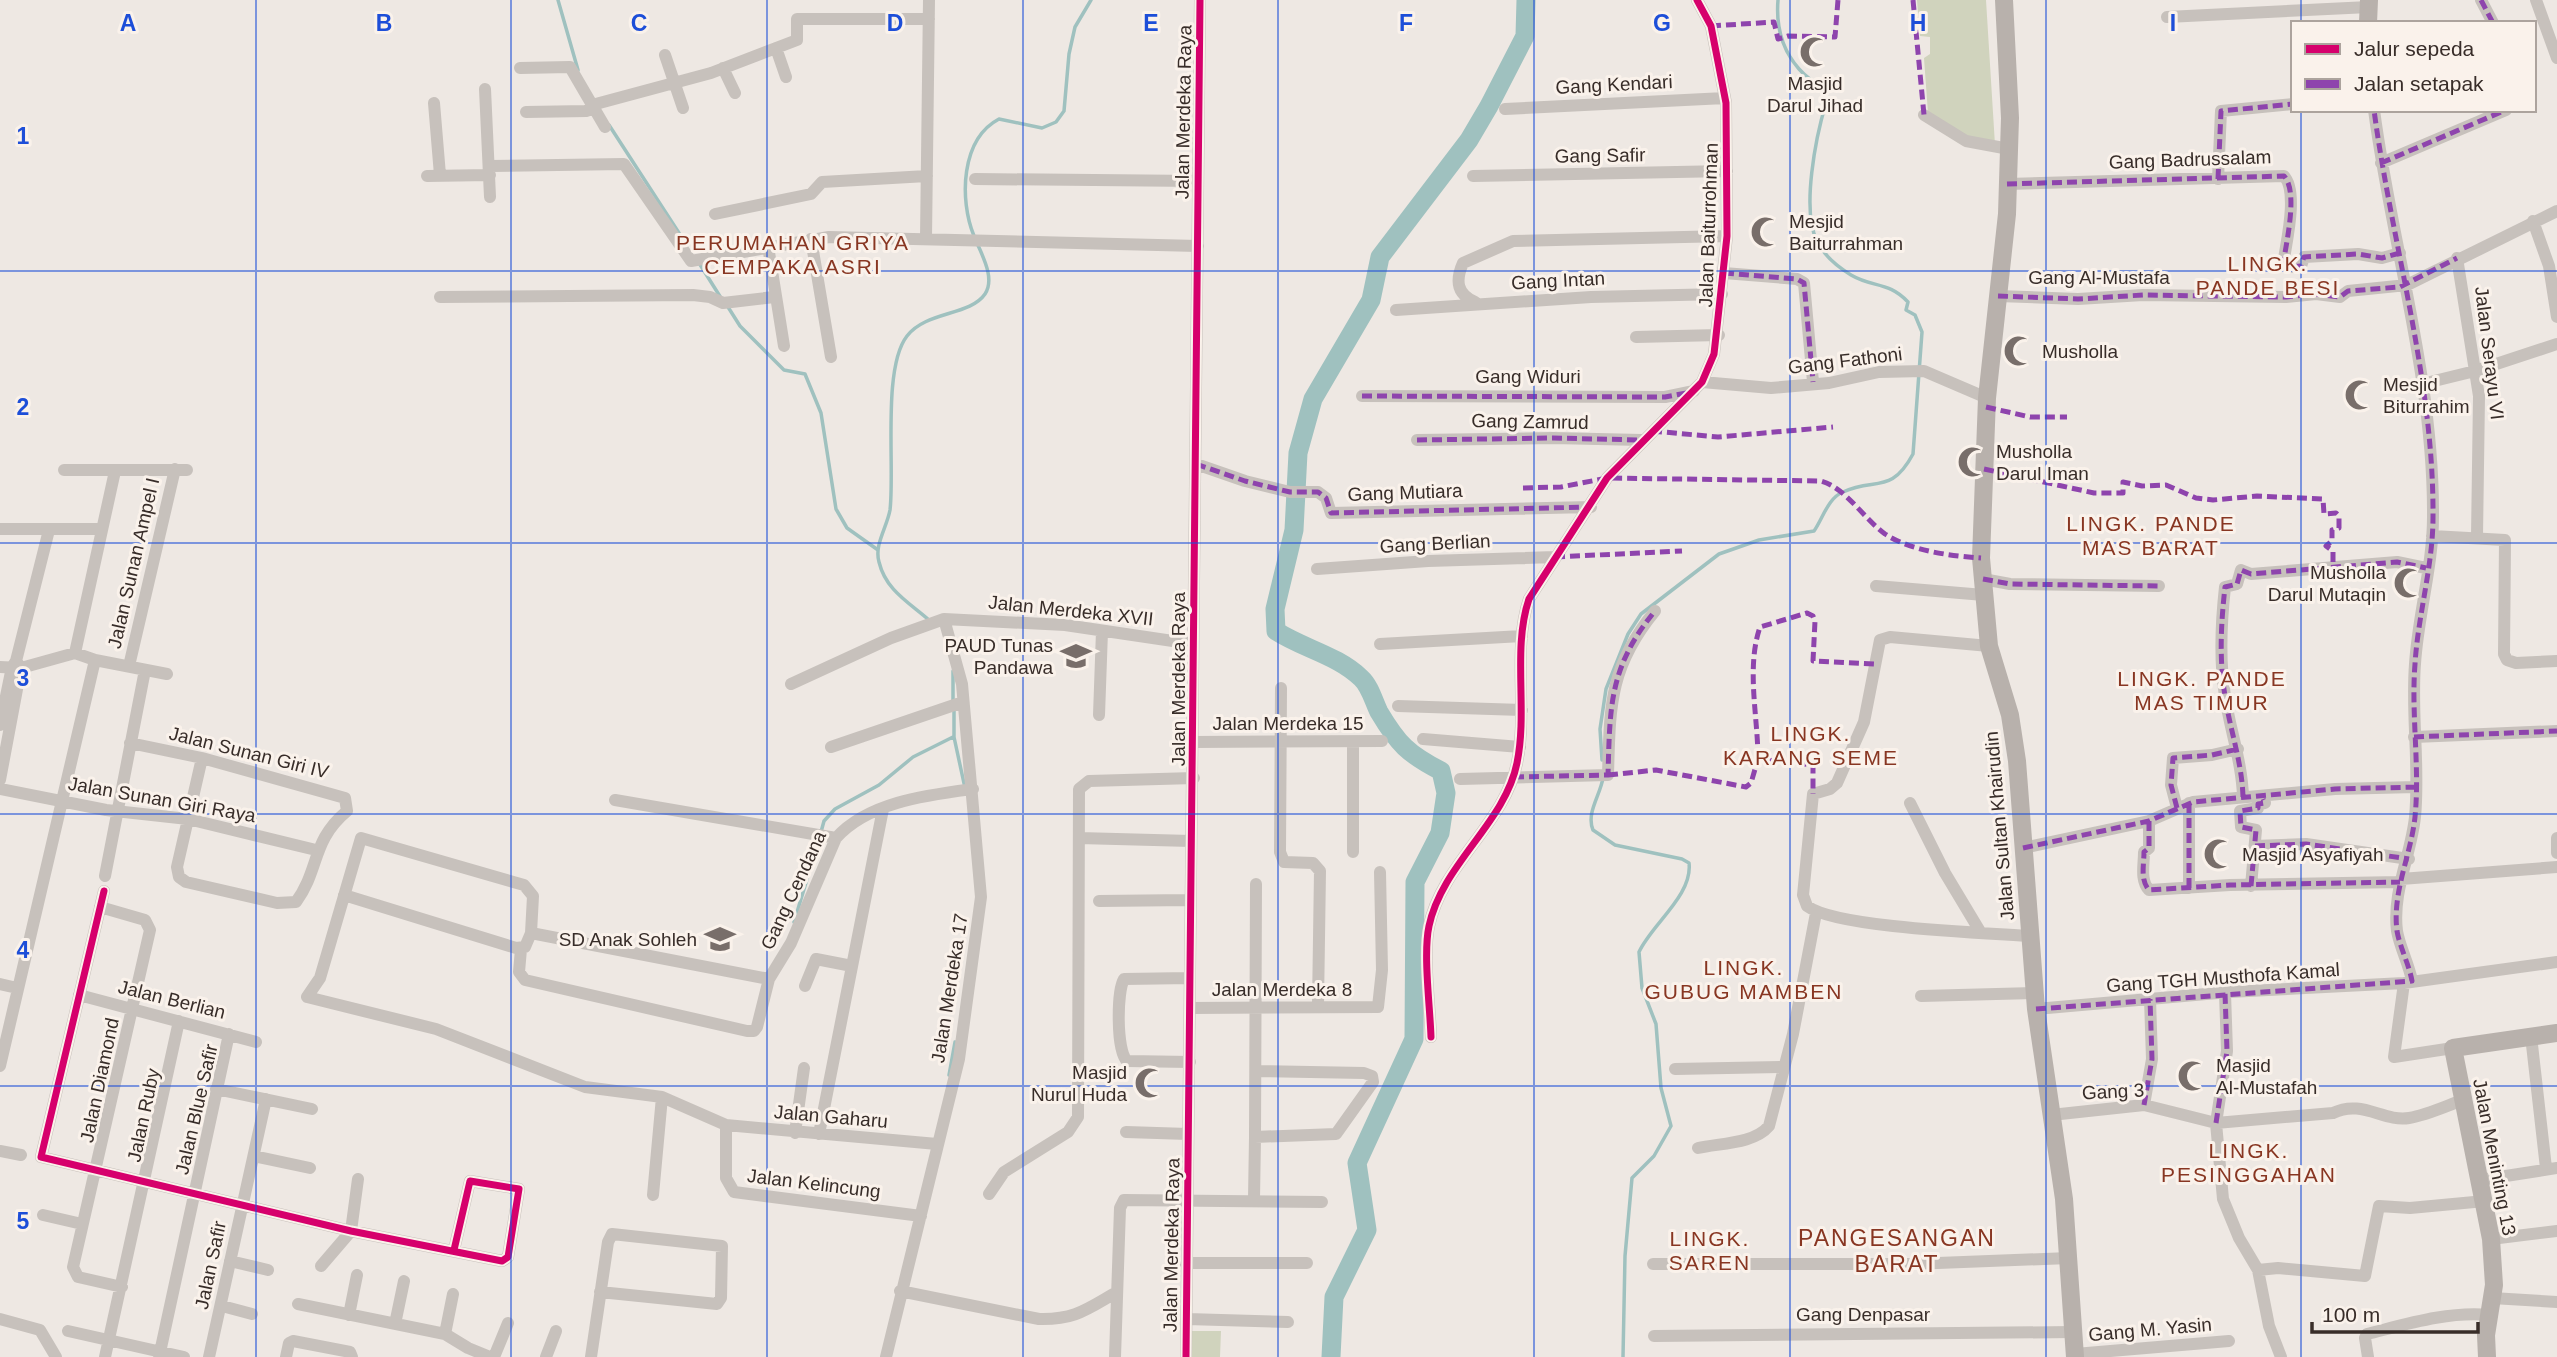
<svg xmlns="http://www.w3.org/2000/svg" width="2557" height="1357" viewBox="0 0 2557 1357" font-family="Helvetica,sans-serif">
  <rect width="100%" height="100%" fill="#eee8e3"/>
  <path fill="#d0d3bd" d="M1917 0H1986L1995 145 1968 141 1928 113 1924 58 1930 54V37L1920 36Z
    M1189 1331H1221L1220 1357H1189Z"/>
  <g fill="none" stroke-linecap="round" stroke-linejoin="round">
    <path stroke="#9fc1bf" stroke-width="3.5" d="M558 0 578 70
      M609 125 679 233
      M974 236C959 199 961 139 999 119L1042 128 1056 122 1064 111 1069 54 1075 27 1091 0
      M699 263 721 298
      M728 307 740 326 784 370 805 374 821 413 836 509 847 528 878 550
      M930 621C910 603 886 591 879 562 874 545 887 527 890 510 895 468 882 368 907 336 926 311 970 316 985 294 995 279 983 257 977 243
      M953 671V701
      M954 709V737L965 788
      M1602 760 1600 729 1606 689 1628 634 1641 614 1719 554 1759 540 1814 531C1823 518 1828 498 1843 492 1875 477 1891 495 1913 454L1922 332 1915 315 1906 310 1908 302C1888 281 1873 288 1851 275 1838 267 1824 256 1817 241 1801 210 1816 136 1826 103 1819 80 1812 84 1799 69 1782 50 1776 25 1778 0
      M1603 778C1600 796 1586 813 1593 830L1615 845 1682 859 1689 863C1693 895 1652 924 1639 952L1642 988 1656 1024 1661 1088 1671 1126 1654 1156 1632 1178 1625 1256 1623 1357
      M821 832 824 821 835 809 879 785 913 757 953 737
      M794 922 819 840
      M949 1075 955 1042"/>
    <path stroke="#9fc1bf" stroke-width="19" d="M1331 1357 1334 1297 1367 1230 1357 1163 1414 1039 1415 882 1440 833 1446 793 1441 771C1408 754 1398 744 1379 712 1374 702 1370 686 1361 678 1337 655 1304 649 1276 631L1275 609 1294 530 1298 453 1313 399 1371 300 1380 257 1469 140 1489 106 1525 36 1526 0"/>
    <path stroke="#c7c1bc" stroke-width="12" d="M2481 0 2493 23
      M2536 0 2557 58
      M2167 17 2369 7
      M776 48 786 77
      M665 55 683 108
      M520 68 570 67 605 127
      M723 68 735 93
      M485 89 490 197
      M434 103 440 175
      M1505 109 1725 98
      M2374 110C2392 246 2434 379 2433 517 2433 566 2418 615 2415 664 2411 715 2420 766 2415 817 2411 855 2392 892 2397 931 2400 948 2409 964 2412 981
      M526 112 587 111 592 105 711 73 797 40V19H929
      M1924 115 1966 141 2009 149
      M2381 163 2506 110
      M490 166 624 164 691 261 829 237 1198 246
      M427 176 490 175
      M1473 176 1727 171
      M975 179 1198 181
      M2218 179 2221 111 2293 104
      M2007 184 2284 176C2298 191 2287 239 2284 259L2289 267 2301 266 2304 257 2358 254 2382 258 2400 253
      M715 214 811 194 822 182 927 176
      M2533 221 2549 266 2557 317
      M926 238 929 0
      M811 239 831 357
      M768 246 784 346
      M2457 258 2479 396 2477 537
      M1724 273 1797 279 1804 283 1813 382
      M1998 296 2078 299 2143 295 2286 297 2316 294 2340 297 2348 291 2407 285 2557 211
      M440 297 693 295 710 297 723 303 774 297
      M1475 302C1457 294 1455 281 1463 263L1513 241 1727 236
      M1396 310 1591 297 1722 294
      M1636 337 1719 335
      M1702 382 1771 388 1829 383 1879 372 1924 371 1987 398
      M2422 384 2475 371 2557 344
      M1362 396 1665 397 1694 391
      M1417 440 1553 438 1642 440
      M1196 464 1245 481 1290 492H1318L1326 498 1331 513 1591 507
      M64 470H187
      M0 529H101
      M2432 536 2505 540 2504 654 2507 660 2516 663 2557 661
      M1317 569 1428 561 1555 557
      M1983 579 2010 584 2159 586
      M1876 586 1984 595
      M1380 644 1522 636
      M1989 646 1890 637 1880 640 1864 722 1837 783 1830 789 1813 794 1803 895 1807 906C1836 928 1987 933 2030 936
      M75 653 115 471
      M16 661 49 530
      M129 666 175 469
      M0 667 21 668 75 653 95 660 167 674
      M791 684 891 638 944 619 1065 625 1193 644
      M1281 688 1280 852 1284 862 1313 863 1320 871 1318 1005
      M1398 706 1522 710
      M1099 715 1102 631
      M0 725 12 667 16 661 21 668 0 780
      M2414 737 2557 731
      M1423 739 1520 747
      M1194 742 1382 741
      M1353 742V852
      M130 743 202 758 345 798 347 811C311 841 320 869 296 902L277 903 186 882 179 877 177 867 202 758
      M831 747 963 702
      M1460 779 1608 775C1610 706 1609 667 1655 611
      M0 789 106 810 188 819 316 850
      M2243 797C2242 762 2230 730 2225 696 2219 659 2221 623 2225 587L2237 584 2241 570 2251 574 2397 562 2426 568
      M615 800 836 838
      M1910 803 1945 873 1981 933
      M2177 808 2171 785 2173 758 2212 755 2238 749
      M2149 821V848L2144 852C2144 865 2140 880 2149 890L2230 885 2400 882
      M1079 838 1191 841
      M2557 838V853
      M2255 846 2306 844 2409 859
      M2023 848 2149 821 2193 802 2335 789 2416 787
      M105 876 145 670
      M2401 879 2557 867
      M2251 886 2256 830 2241 827 2240 811 2258 808V804L2265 803 2264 799
      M2189 888V803
      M104 891 41 1157 351 1231 502 1261 508 1257 519 1189 470 1181 454 1250
      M1099 901 1189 900
      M100 907 145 920 150 930 73 1267 78 1277 122 1287
      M531 933 769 979 791 943 836 838C868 802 927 795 973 789
      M521 949 519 972 525 980 747 1031H754L757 1027 769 979
      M1190 978 1124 979C1117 991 1116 1050 1127 1061L1190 1062
      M2404 983 2394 1057 2453 1048
      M0 984 17 988
      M805 986 816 959 852 966
      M2225 993 2227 1051 2216 1123 2223 1199 2239 1238 2258 1270 2269 1326 2281 1357
      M79 995 256 1042
      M1921 996 2035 993
      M307 997 436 1029 585 1087 662 1097 726 1125 937 1144
      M307 997 320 978 361 838 524 885 533 896 531 933 525 947 516 948 344 895
      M1190 1008 1378 1007 1382 970 1380 872
      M2036 1009 2229 992 2404 983 2557 962
      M2531 1036 2546 1168
      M1431 1037C1430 1006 1423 954 1429 926 1442 864 1505 823 1517 763 1528 710 1512 649 1529 599L1607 478 1702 382 1714 354 1727 236 1726 103 1711 26 1697 0
      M0 1066 95 660
      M1675 1069 1784 1067
      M216 1089 312 1109
      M2144 1105 2152 1059 2150 999
      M2051 1115 2144 1105 2216 1123 2333 1113C2362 1099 2383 1122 2409 1118 2427 1115 2446 1106 2463 1100
      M726 1125V1178L734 1192 921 1216
      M1126 1132 1188 1134
      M795 1133 804 1068
      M819 1134 883 809
      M1255 1137 1256 884
      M1698 1148C1720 1143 1754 1144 1769 1126L1793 1034 1816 913
      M0 1151 21 1155
      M254 1156 310 1168
      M2480 1180 2557 1168
      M989 1194 1004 1172 1068 1132 1078 1117 1079 789 1089 781 1194 778
      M653 1195 662 1097
      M1254 1199 1255 1137 1336 1134 1373 1082 1372 1076 1364 1073 1256 1071
      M43 1215 82 1224
      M2491 1239 2557 1231
      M230 1261 268 1270
      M1185 1263H1307
      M1653 1264H1912L2069 1258
      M321 1266 351 1231 358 1179
      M2258 1270 2278 1268 2365 1276 2379 1206 2410 1208 2485 1201
      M900 1291 1039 1319C1075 1320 1087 1309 1117 1292
      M2492 1298 2557 1302
      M298 1304 445 1334 468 1348 490 1357
      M222 1306 252 1314
      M349 1315 357 1275
      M0 1319 40 1330 56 1357
      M1187 1319 1288 1322
      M395 1324 404 1281
      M68 1331 184 1357
      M445 1334 453 1294
      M1654 1336 2073 1332
      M2075 1354 2229 1341
      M105 1357 179 1021
      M159 1357 229 1034
      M209 1357 266 1099
      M286 1357 289 1343 293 1341 350 1352 352 1357
      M494 1357 508 1323
      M546 1357 556 1331
      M591 1357 608 1242 612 1234 722 1246 721 1298 717 1304 600 1292
      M886 1357 959 1059 981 897 962 684 944 619
      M1115 1357 1120 1208 1124 1200 1322 1202
      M1186 1357 1200 0
      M2368 1357 2365 1338 2367 1334C2407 1324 2449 1311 2489 1315"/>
    <path stroke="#b8b1ac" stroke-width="18" d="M2004 0 2010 118 2007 214 1987 398 1981 558 1989 646 2010 715 2017 761 2036 1009 2064 1199 2075 1357
      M2368 23 2369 0
      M2487 1357 2486 1335 2494 1285 2491 1239 2453 1048 2557 1033"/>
    <path stroke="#8e44ad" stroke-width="5" stroke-dasharray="10 5" stroke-linecap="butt" d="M1913 0 1924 115
      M2481 0 2493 23
      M1711 26 1774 22 1778 39 1788 36 1835 37 1838 0
      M2381 163 2506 110
      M2218 179 2221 111 2293 104
      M2007 184 2284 176C2298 191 2287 239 2284 259L2289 267 2301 266 2304 257 2358 254 2382 258 2400 253
      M1724 273 1797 279 1804 283 1813 382
      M1998 296 2078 299 2143 295 2286 297 2316 294 2340 297 2348 291 2400 287 2457 258
      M1362 396 1665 397 1691 392
      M1986 407 2030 417H2067
      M1652 431 1718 437 1833 427
      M1417 440 1553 438 1642 440
      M1196 464 1245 481 1290 492H1318L1326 498 1331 513 1591 507
      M1984 469 2094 493H2123V482L2142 486 2166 485 2196 498 2213 500 2257 496 2323 499 2324 514 2336 513 2339 516V528L2332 530V541L2326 546 2333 551V567
      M1523 488 1561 487 1607 478 1821 481C1846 488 1864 519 1885 534 1911 551 1951 556 1981 558
      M1555 557 1682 551
      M1983 579 2010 584 2159 586
      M2414 737 2557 731
      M1758 759C1758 717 1746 668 1760 627L1807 613 1813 616 1815 621 1813 661 1874 664
      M1608 775 1656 770 1746 787 1751 783 1758 759 1813 765V794
      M1514 777 1608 775C1610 706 1609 667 1655 611
      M2243 797C2242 762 2230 730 2225 696 2219 659 2221 623 2225 587L2237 584 2241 570 2251 574 2397 562 2426 568
      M2177 808 2171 785 2173 758 2212 755 2238 749
      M2149 821V848L2144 852C2144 865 2140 880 2149 890L2230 885 2400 882
      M2255 846 2306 844 2409 859
      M2023 848 2149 821 2193 802 2335 789 2416 787
      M2251 886 2256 830 2241 827 2240 811 2258 808V804L2265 803 2263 799
      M2189 888V803
      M2036 1009 2412 981C2409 964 2400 948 2397 931 2392 892 2411 855 2415 817 2420 766 2411 715 2415 664 2418 615 2433 566 2433 517 2434 379 2392 246 2374 110
      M2144 1105 2152 1059 2150 999
      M2216 1123 2227 1051 2225 993"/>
    <g stroke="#faf2eb" stroke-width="11">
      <path id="cycleway" d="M104 891 41 1157 351 1231 502 1261 508 1257 519 1189 470 1181 454 1250
        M1431 1037C1430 1006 1423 954 1429 926 1442 864 1505 823 1517 763 1528 710 1512 649 1529 599L1607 478 1702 382 1714 354 1727 236 1726 103 1711 26 1697 0
        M1186 1357 1200 0"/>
    </g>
    <use href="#cycleway" stroke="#d6006c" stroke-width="7"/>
  </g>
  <path fill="none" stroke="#1d4ed8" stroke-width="2" stroke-opacity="0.55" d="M256 0V1357M511 0V1357M767 0V1357M1023 0V1357M1278 0V1357M1534 0V1357M1790 0V1357M2046 0V1357M2301 0V23M2301 110V1357M0 271H2557M0 543H2557M0 814H2557M0 1086H2557"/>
  <defs>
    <g id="mosque-bare" transform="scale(2.415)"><path d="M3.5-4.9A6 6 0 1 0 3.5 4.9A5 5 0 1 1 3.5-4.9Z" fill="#786e6a" stroke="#faf2eb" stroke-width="2.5" paint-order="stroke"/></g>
    <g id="school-bare" transform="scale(2.415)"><path d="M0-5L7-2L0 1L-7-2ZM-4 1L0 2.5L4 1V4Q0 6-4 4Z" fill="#786e6a" stroke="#faf2eb" stroke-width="2.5" paint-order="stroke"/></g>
  </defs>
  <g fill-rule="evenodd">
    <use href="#mosque-bare" x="1815" y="52"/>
    <use href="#mosque-bare" x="1766" y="232"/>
    <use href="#mosque-bare" x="2019" y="351"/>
    <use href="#mosque-bare" x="2360" y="395"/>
    <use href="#mosque-bare" x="1973" y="462"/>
    <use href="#mosque-bare" x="2409" y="583"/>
    <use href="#school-bare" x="1076" y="656"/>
    <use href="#mosque-bare" x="2219" y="854"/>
    <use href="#school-bare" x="720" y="939"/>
    <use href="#mosque-bare" x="2193" y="1076"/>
    <use href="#mosque-bare" x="1150" y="1083"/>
  </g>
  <g text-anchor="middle" stroke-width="6" stroke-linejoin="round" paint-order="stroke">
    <g font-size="19" fill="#382d29" stroke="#faf2eb" text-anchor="start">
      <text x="1815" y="90" text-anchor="middle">Masjid<tspan x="1815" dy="22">Darul Jihad</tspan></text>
      <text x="1789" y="228">Mesjid<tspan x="1789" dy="22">Baiturrahman</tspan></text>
      <text x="2042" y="358">Musholla</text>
      <text x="2383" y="391">Mesjid<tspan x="2383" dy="22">Biturrahim</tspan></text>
      <text x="1996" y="458">Musholla<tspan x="1996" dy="22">Darul Iman</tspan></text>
      <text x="2386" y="579" text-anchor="end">Musholla<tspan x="2386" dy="22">Darul Mutaqin</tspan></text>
      <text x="1053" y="652" text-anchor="end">PAUD Tunas<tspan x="1053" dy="22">Pandawa</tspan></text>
      <text x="2242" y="861">Masjid Asyafiyah</text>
      <text x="697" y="946" text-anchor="end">SD Anak Sohleh</text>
      <text x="2216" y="1072">Masjid<tspan x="2216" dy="22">Al-Mustafah</tspan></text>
      <text x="1127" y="1079" text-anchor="end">Masjid<tspan x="1127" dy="22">Nurul Huda</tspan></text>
    </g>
    <g font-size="19" fill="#382d29" stroke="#faf2eb">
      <text transform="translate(1614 84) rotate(-3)" y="7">Gang Kendari</text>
      <text transform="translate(1183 112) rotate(-89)" y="7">Jalan Merdeka Raya</text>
      <text transform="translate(1600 155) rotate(-1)" y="7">Gang Safir</text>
      <text transform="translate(2190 159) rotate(-2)" y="7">Gang Badrussalam</text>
      <text transform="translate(1708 225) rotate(-88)" y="7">Jalan Baiturrohman</text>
      <text x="2099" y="284">Gang Al-Mustafa</text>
      <text transform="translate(1558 280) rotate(-3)" y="7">Gang Intan</text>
      <text transform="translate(2490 353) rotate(83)" y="7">Jalan Serayu VI</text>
      <text transform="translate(1845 360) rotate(-7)" y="7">Gang Fathoni</text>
      <text x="1528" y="383">Gang Widuri</text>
      <text transform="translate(1530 421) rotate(1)" y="7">Gang Zamrud</text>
      <text transform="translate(1405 492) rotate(-2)" y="7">Gang Mutiara</text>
      <text transform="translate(1435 543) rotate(-3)" y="7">Gang Berlian</text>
      <text transform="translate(133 563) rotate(-77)" y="7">Jalan Sunan Ampel I</text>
      <text transform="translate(1071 610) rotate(6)" y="7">Jalan Merdeka XVII</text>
      <text transform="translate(1178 679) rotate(-90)" y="7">Jalan Merdeka Raya</text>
      <text x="1288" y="730">Jalan Merdeka 15</text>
      <text transform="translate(249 752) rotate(14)" y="7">Jalan Sunan Giri IV</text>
      <text transform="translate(162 799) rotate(10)" y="7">Jalan Sunan Giri Raya</text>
      <text transform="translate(1999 826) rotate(-95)" y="7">Jalan Sultan Khairudin</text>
      <text transform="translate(793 890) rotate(-65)" y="7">Gang Cendana</text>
      <text transform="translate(2223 977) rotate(-4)" y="7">Gang TGH Musthofa Kamal</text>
      <text transform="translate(949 988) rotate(-81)" y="7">Jalan Merdeka 17</text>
      <text x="1282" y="996">Jalan Merdeka 8</text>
      <text transform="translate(172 999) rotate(14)" y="7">Jalan Berlian</text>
      <text transform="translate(99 1080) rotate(-78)" y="7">Jalan Diamond</text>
      <text transform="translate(2113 1091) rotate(-3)" y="7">Gang 3</text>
      <text transform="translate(196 1109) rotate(-77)" y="7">Jalan Blue Safir</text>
      <text transform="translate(143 1115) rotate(-78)" y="7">Jalan Ruby</text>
      <text transform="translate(831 1116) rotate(5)" y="7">Jalan Gaharu</text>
      <text transform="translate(2495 1157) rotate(79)" y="7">Jalan Meninting 13</text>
      <text transform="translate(814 1183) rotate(7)" y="7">Jalan Kelincung</text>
      <text transform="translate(1171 1245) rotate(-89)" y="7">Jalan Merdeka Raya</text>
      <text transform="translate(210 1265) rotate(-78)" y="7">Jalan Safir</text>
      <text x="1863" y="1321">Gang Denpasar</text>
      <text transform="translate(2150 1329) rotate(-5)" y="7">Gang M. Yasin</text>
    </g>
    <g font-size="21" letter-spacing="2" fill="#883622" stroke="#faf2eb">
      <text x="793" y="250">PERUMAHAN GRIYA<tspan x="793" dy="24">CEMPAKA ASRI</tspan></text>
      <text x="2268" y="271">LINGK.<tspan x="2268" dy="24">PANDE BESI</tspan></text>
      <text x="2151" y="531">LINGK. PANDE<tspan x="2151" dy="24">MAS BARAT</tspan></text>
      <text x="2202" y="686">LINGK. PANDE<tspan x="2202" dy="24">MAS TIMUR</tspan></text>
      <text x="1811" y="741">LINGK.<tspan x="1811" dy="24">KARANG SEME</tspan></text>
      <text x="1744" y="975">LINGK.<tspan x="1744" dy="24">GUBUG MAMBEN</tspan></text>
      <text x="2249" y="1158">LINGK.<tspan x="2249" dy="24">PESINGGAHAN</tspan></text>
      <text x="1710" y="1246">LINGK.<tspan x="1710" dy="24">SAREN</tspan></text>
    </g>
    <g font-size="23" letter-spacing="2" fill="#883622" stroke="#faf2eb">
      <text x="1897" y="1246">PANGESANGAN<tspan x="1897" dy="26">BARAT</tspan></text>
    </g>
  </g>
  <g font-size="23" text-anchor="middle" font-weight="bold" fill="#1d4ed8" stroke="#faf2eb" stroke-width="6" stroke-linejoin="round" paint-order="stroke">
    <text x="128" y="31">A</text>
    <text x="384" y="31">B</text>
    <text x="639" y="31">C</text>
    <text x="895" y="31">D</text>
    <text x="1151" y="31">E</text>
    <text x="1406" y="31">F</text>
    <text x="1662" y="31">G</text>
    <text x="1918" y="31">H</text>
    <text x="2173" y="31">I</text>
    <text x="23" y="144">1</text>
    <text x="23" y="415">2</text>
    <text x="23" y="686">3</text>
    <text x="23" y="958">4</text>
    <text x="23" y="1229">5</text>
  </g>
  <rect x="2291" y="21" width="245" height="91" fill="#faf2eb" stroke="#aca39d" stroke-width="2"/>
  <rect x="2305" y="44" width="35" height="10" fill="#d6006c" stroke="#aca39d" stroke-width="2"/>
  <text x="2354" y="56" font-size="21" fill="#382d29">Jalur sepeda</text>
  <rect x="2305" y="79" width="35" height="10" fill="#8e44ad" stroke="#aca39d" stroke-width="2"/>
  <text x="2354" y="91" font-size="21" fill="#382d29">Jalan setapak</text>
  <path d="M2312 1322v10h166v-10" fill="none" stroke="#382d29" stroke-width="3.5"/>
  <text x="2322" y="1322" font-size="21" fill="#382d29" stroke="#faf2eb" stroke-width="5" paint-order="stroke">100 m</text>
</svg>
